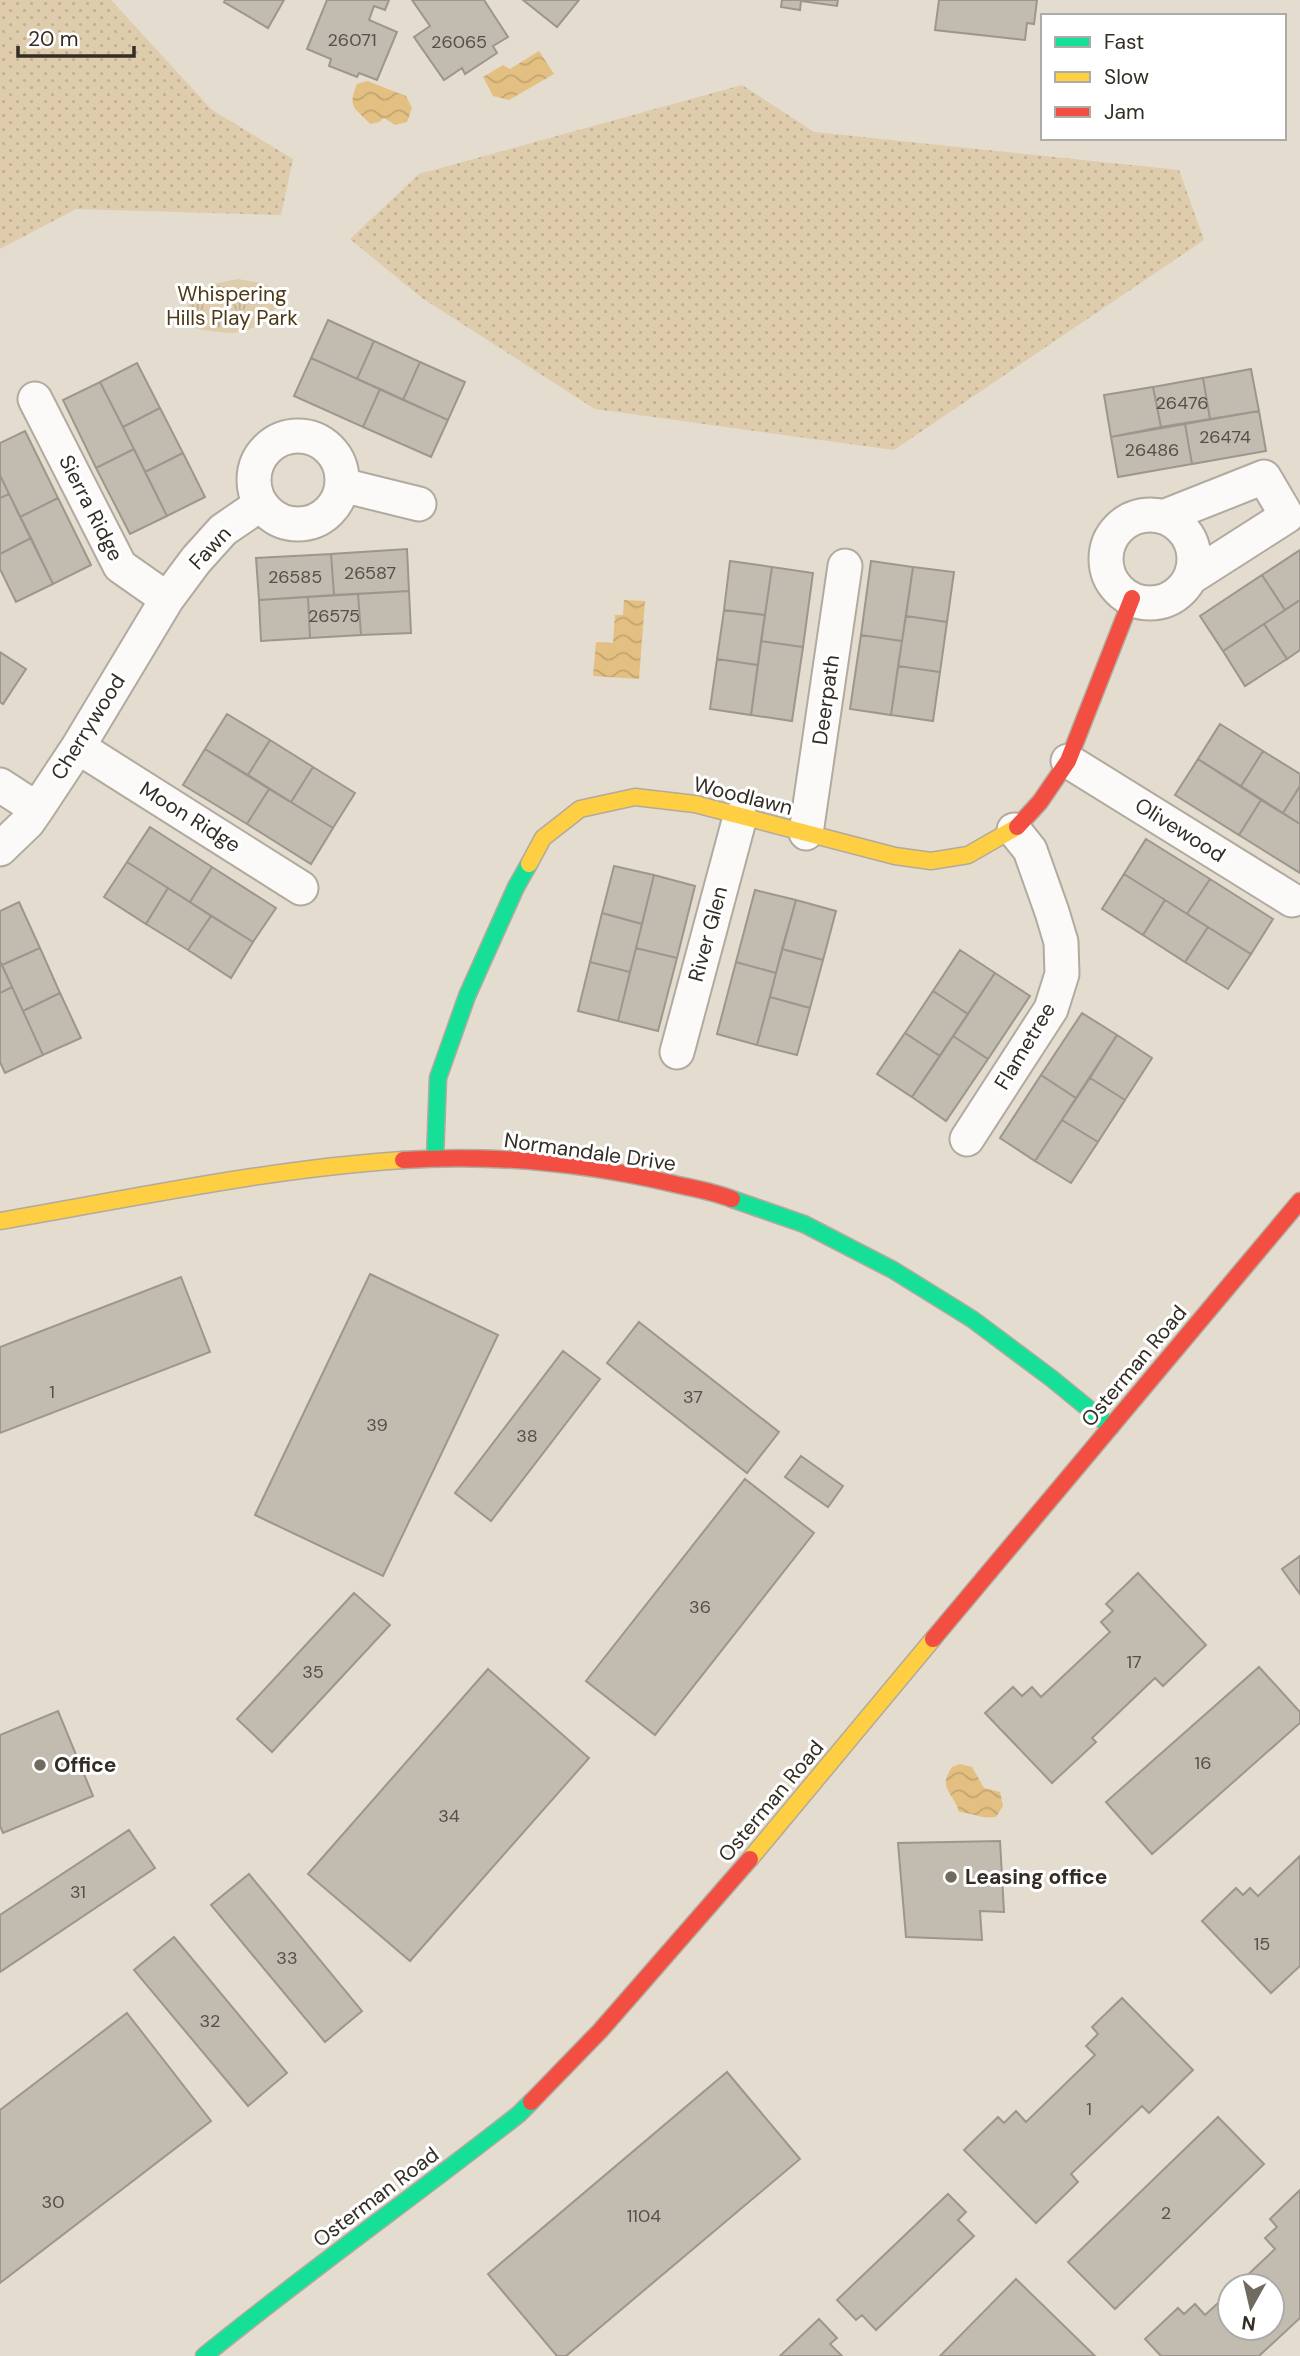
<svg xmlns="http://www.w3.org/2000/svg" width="1300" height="2356" viewBox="0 0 1300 2356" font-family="'DM Sans',sans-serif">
  <defs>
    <pattern id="grass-dots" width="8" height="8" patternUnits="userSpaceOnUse" patternTransform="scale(1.75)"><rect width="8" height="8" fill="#dfccac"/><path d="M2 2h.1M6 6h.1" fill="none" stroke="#c0b094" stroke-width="1.8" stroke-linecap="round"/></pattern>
    <pattern id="park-tufts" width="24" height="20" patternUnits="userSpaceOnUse" patternTransform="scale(1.75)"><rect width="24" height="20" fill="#dfccac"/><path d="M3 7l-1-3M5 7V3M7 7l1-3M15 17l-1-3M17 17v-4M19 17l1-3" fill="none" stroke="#c0b094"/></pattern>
    <pattern id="water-waves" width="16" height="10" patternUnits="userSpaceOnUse" patternTransform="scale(1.75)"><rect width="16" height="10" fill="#e3c082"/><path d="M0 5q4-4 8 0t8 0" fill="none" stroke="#c3a570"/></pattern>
  </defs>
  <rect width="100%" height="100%" fill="#e4dcce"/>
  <path fill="url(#grass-dots)" d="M0 0H111L212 110 293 159 281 215 76 209 0 249Z
    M742 85 814 132 1179 170 1204 240 894 450 595 409 422 298 350 239 419 174Z"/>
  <path fill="url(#park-tufts)" d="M238 279 261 283 279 291 282 300C254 339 233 336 189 327L183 317 192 295 213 284Z"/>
  <path fill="url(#water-waves)" d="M539 51 554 74 509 100 493 96 483 77 503 65 510 69Z
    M367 81 406 96 412 108 407 122 395 125 384 118 379 122 370 124C355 107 347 109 357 84Z
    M624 600 645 601 639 679 593 676 596 642 613 643 615 615H623Z
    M960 1764 972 1767 984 1788 1000 1792 1003 1806 996 1817C981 1819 973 1813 959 1812 953 1791 937 1789 952 1767Z"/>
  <path fill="#c1bbb0" stroke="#9c968c" stroke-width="2" d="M225 0H284L268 28 224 2Z
    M327 0H389L385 10 374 6 369 20 397 32 377 80 359 73 357 77 329 66 331 59 307 49Z
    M412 0H484L508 37 493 46 497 53 465 74 462 68 444 80 414 37 430 26Z
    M523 0H579L557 27Z
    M782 0H838L837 6 801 1 800 10 781 7Z
    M939 0H1037L1034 24 1027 23 1025 40 935 30Z
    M328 320 374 341 357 379 311 358Z
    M374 341 420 362 403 400 357 379Z
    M311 358 380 389 363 427 294 396Z
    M420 362 465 382 448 420 403 400Z
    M137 363 160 408 123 427 100 382Z
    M1251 369 1259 411 1210 419 1203 378Z
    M1203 378 1210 419 1161 427 1153 387Z
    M100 382 134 449 96 468 63 400Z
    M1153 387 1161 427 1111 437 1104 395Z
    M380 389 448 420 431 457 363 427Z
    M160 408 183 453 145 472 123 427Z
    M1259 411 1266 451 1192 464 1185 424Z
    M1185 424 1192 464 1118 477 1111 437Z
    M25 431 58 498 20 517 0 475V443Z
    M134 449 167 516 130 534 96 468Z
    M183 453 205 497 167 516 145 472Z
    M0 475 9 494 0 498Z
    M9 494 31 538 0 554V498Z
    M58 498 91 565 53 584 20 517Z
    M31 538 53 584 16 602 0 569V554Z
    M407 549 409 591 334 595 331 554Z
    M1300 550V600L1285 610 1262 575Z
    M331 554 334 595 259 600 256 558Z
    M730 561 772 567 765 615 724 610Z
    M871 561 913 567 902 641 861 635Z
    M772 567 813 573 803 647 761 641Z
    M913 567 954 572 947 622 906 616Z
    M1262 575 1285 610 1223 651 1200 616Z
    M409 591 411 633 361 635 358 594Z
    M358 594 361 635 310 638 308 597Z
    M308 597 310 638 261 641 259 600Z
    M1300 600V650L1287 659 1264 624Z
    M724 610 765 615 758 665 717 659Z
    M906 616 947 622 940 672 898 666Z
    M1264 624 1287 659 1245 686 1223 651Z
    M861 635 902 641 891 715 850 709Z
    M761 641 803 647 792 721 751 715Z
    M0 652 26 669 3 704 0 702Z
    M717 659 758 665 751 715 710 709Z
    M898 666 940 672 933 721 891 715Z
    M227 714 270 740 248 775 205 749Z
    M1220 724 1263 751 1241 786 1198 759Z
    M270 740 313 767 291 802 248 775Z
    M205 749 269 789 247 824 183 785Z
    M1263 751 1300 774V786L1283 813 1241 786Z
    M1198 759 1261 800 1239 835 1175 795Z
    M313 767 355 793 333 828 291 802Z
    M1300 786V824L1283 813Z
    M269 789 333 828 311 864 247 824Z
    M1261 800 1300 824V873L1239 835Z
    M150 827 212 867 190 902 127 862Z
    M1146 839 1210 879 1187 914 1124 874Z
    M127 862 168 888 146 924 104 897Z
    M614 866 654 875 642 924 602 913Z
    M212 867 276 908 253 942 190 902Z
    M1124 874 1165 900 1143 935 1102 909Z
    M654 875 695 886 677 958 636 948Z
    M1210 879 1273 919 1251 954 1187 914Z
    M168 888 211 916 188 950 146 924Z
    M755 890 796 900 776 973 736 962Z
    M796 900 836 911 823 960 782 949Z
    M1165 900 1208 927 1185 962 1143 935Z
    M19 902 40 948 2 965 0 961V911Z
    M602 913 642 924 630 972 590 962Z
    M211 916 253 942 231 978 188 950Z
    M1208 927 1251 954 1228 989 1185 962Z
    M40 948 60 993 23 1011 2 965Z
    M636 948 677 958 658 1031 618 1021Z
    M782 949 823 960 810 1008 770 997Z
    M960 950 995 973 968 1014 933 991Z
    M0 961 12 987 0 993Z
    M590 962 630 972 618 1021 578 1011Z
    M736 962 776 973 757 1045 717 1034Z
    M995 973 1030 996 988 1059 953 1036Z
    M12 987 43 1055 5 1073 0 1062V993Z
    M933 991 968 1014 940 1056 905 1033Z
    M60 993 81 1038 43 1055 23 1011Z
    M770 997 810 1008 797 1055 757 1045Z
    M1082 1013 1117 1035 1076 1098 1041 1075Z
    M905 1033 940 1056 912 1097 877 1074Z
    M1117 1035 1152 1058 1125 1100 1090 1078Z
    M953 1036 988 1059 946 1121 912 1097Z
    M1041 1075 1076 1098 1035 1161 1000 1138Z
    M1090 1078 1125 1100 1098 1142 1062 1120Z
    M1062 1120 1098 1142 1071 1183 1035 1161Z
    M370 1274 498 1335 383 1576 255 1515Z
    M181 1277 210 1352 0 1433V1347Z
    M639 1322 779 1432 747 1473 607 1363Z
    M563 1351 600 1379 491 1521 455 1493Z
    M801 1456 843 1486 828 1507 785 1477Z
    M745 1479 814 1533 655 1735 586 1681Z
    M1300 1556V1594L1282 1569Z
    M1138 1573 1206 1645 1163 1686 1155 1678 1092 1738 1096 1742 1052 1783 985 1713 1013 1687 1022 1696 1032 1687 1041 1697 1110 1632 1101 1622 1113 1611 1106 1604Z
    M354 1593 390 1625 272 1752 237 1719Z
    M1259 1667 1300 1712V1723L1152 1854 1106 1802Z
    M488 1669 589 1758 410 1961 308 1874Z
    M58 1711 93 1796 3 1833 0 1826V1735Z
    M129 1830 155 1868 0 1972V1915Z
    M1000 1841 1004 1912 980 1911 982 1940 906 1937 898 1843Z
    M1300 1856V1966L1271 1993 1202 1921 1236 1888 1243 1895 1250 1888 1258 1896Z
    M249 1874 362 2011 325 2042 211 1905Z
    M174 1937 287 2073 248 2106 134 1970Z
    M1122 1998 1193 2070 1149 2113 1142 2106 1071 2174 1078 2182 1036 2223 964 2150 998 2117 1004 2123 1016 2111 1026 2122 1095 2055 1086 2046 1098 2034 1092 2027Z
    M127 2013 211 2121 0 2283V2110Z
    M727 2072 800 2159 566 2356H557L488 2274Z
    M1218 2117 1264 2164 1115 2309 1068 2262Z
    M1300 2190V2318L1259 2356H1161L1145 2339 1178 2308 1184 2314 1195 2304 1205 2315 1230 2292V2328H1272V2286H1236L1275 2249 1265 2238 1277 2227 1270 2219Z
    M948 2194 966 2212 958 2220 974 2236 876 2330 862 2315 856 2320 837 2300Z
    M1016 2279 1095 2356H940Z
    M819 2319 837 2338 830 2344 842 2356H780Z"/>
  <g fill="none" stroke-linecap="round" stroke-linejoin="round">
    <g stroke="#b1aa9f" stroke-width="37">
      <path id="street" d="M35 399 120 566 167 599
        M254 480a44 44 0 1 1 88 0a44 44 0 1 1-88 0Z
        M342 485 419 504
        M1106 559a44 44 0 1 1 88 0a44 44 0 1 1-88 0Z
        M1163 517 1264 477 1287 516 1190 578
        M78 747 301 888
        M1068 761 1292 900
        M0 785 37 809
        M806 833 845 566
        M0 849 28 822 37 809 78 747 167 599 196 560 223 530 261 504
        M677 1052 740 817
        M967 1139 1051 1009 1062 974 1061 942 1052 912 1030 850 1014 830"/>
    </g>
    <g stroke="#b1aa9f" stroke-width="19">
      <path id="fast" d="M435 1158 438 1078 467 996 516 887 529 864
        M732 1199 804 1224 893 1270 972 1319 1051 1378 1111 1427
        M204 2356C307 2272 415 2196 519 2114L531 2102"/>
    </g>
    <g stroke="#b1aa9f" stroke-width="19">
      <path id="slow" d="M529 864 543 838 580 809 635 797 695 804 895 856 931 861 968 855 1017 827
        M0 1221C134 1198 267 1169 403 1160
        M750 1859 933 1639"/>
    </g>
    <g stroke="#b1aa9f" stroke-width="19">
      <path id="jam" d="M1017 827 1040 802 1068 761 1132 598
        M403 1160C492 1154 583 1163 670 1183 691 1188 712 1191 732 1199
        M933 1639 1300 1201
        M531 2102 600 2031 750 1859"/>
    </g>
    <use href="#street" stroke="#fbfaf8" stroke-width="33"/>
    <use href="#fast" stroke="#16e098" stroke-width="16"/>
    <use href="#slow" stroke="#ffcf43" stroke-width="16"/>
    <use href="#jam" stroke="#f24e42" stroke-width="16"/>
  </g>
  <g fill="#716a60" stroke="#fff" stroke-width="2.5">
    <circle cx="40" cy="1765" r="7"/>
    <circle cx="951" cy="1877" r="7"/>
  </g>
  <g text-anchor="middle" stroke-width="6" stroke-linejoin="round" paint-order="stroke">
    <g font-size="18" fill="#565047">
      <text x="352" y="46">26071</text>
      <text x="459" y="48">26065</text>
      <text x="1182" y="409">26476</text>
      <text x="1225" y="443">26474</text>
      <text x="1152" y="456">26486</text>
      <text x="370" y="579">26587</text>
      <text x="295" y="583">26585</text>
      <text x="334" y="622">26575</text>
      <text x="52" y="1398">1</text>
      <text x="693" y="1403">37</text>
      <text x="377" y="1431">39</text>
      <text x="527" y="1442">38</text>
      <text x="700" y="1613">36</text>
      <text x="1134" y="1668">17</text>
      <text x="313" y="1678">35</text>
      <text x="1203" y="1769">16</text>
      <text x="449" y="1822">34</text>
      <text x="78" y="1898">31</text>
      <text x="1262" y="1950">15</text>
      <text x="287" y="1964">33</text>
      <text x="210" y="2027">32</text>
      <text x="1089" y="2115">1</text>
      <text x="53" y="2208">30</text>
      <text x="1166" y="2219">2</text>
      <text x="644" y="2222">1104</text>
    </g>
    <g font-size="21" fill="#4d3916" stroke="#fff">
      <text x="232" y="301">Whispering<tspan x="232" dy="24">Hills Play Park</tspan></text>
    </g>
    <g font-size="21" fill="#332d24" stroke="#fff">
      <text transform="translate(91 508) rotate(63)" y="7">Sierra Ridge</text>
      <text transform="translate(210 548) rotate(-47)" y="7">Fawn</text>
      <text transform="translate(826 700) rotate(-82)" y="7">Deerpath</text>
      <text transform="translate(88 727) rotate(-58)" y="7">Cherrywood</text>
      <text transform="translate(743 796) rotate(14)" y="7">Woodlawn</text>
      <text transform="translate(190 817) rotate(32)" y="7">Moon Ridge</text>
      <text transform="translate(1180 830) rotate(32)" y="7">Olivewood</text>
      <text transform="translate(708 934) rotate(-75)" y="7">River Glen</text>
      <text transform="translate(1025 1046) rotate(-59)" y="7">Flametree</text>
      <text transform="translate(590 1152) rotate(8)" y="7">Normandale Drive</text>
      <text transform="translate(1134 1366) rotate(-50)" y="7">Osterman Road</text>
      <text transform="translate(771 1801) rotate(-50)" y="7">Osterman Road</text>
      <text transform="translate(376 2197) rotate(-37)" y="7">Osterman Road</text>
    </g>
    <g font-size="21" font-weight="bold" fill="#332d24" stroke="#fff" text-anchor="start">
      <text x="54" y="1772">Office</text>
      <text x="965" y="1884">Leasing office</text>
    </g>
  </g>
  <rect x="1041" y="14" width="245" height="126" fill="#ffffff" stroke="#adaba7" stroke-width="2"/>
  <rect x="1055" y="37" width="35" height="10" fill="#16e098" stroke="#adaba7" stroke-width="2"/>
  <text x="1104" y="49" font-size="21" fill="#332d24">Fast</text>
  <rect x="1055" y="72" width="35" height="10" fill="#ffcf43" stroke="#adaba7" stroke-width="2"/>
  <text x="1104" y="84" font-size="21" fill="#332d24">Slow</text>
  <rect x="1055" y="107" width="35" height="10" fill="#f24e42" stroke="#adaba7" stroke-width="2"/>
  <text x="1104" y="119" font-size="21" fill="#332d24">Jam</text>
  <g transform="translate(1251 2307) rotate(188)"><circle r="33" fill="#ffffff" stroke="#adaba7" stroke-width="2"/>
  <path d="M0-5L12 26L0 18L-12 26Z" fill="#716a60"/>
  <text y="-10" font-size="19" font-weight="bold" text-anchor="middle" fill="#332d24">N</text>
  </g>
  <path d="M18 46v10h116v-10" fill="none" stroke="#332d24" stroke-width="3.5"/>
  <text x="28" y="46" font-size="21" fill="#332d24" stroke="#ffffff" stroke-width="5" paint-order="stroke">20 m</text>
</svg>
